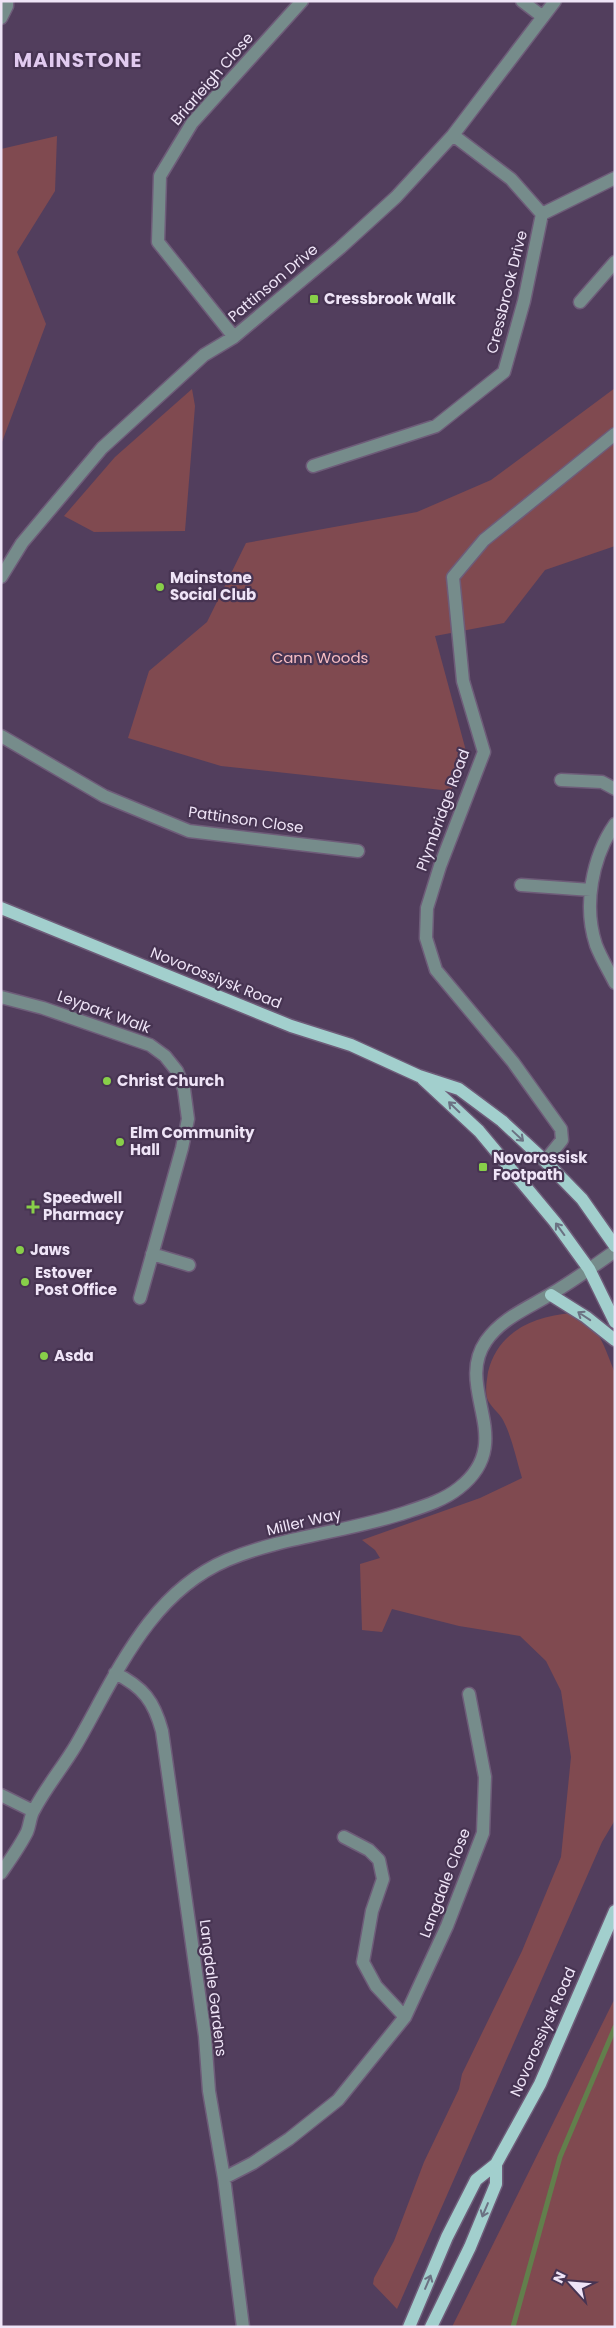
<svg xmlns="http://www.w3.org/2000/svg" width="616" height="2328" viewBox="0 0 616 2328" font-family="Poppins,sans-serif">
  <rect width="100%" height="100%" fill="#523e5d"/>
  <path fill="#804a50" d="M57 136 55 191 17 252 46 324 2 442 1 149Z
    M615 388V546L545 570 504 623 435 636 466 751 451 791 221 766 128 738 149 671 207 622 246 543 417 512 491 480Z
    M192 389 195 406 185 531 94 532 64 516 115 457Z
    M572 1313C599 1323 605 1349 615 1373V1820L602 1842 397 2309 373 2284 374 2278 394 2241 424 2162 459 2089 462 2074 522 1951 561 1857 571 1757 561 1691 546 1661 520 1636 459 1626 392 1609 382 1632 362 1630 360 1564 380 1558 375 1550 362 1540 480 1498 522 1478C516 1459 512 1437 503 1420 499 1412 490 1407 487 1398 485 1389 487 1380 488 1372 498 1331 534 1316 572 1313Z
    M615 2000V2327H452L613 2002Z"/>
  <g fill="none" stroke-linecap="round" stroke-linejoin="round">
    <path stroke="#627f4c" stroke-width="5" d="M513 2327 560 2157 615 2027"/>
    <g stroke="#6e5c79" stroke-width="15">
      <path id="minor" d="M522 1 543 17
        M1 18 7 6V1
        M542 214 615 178
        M580 302 615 262
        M234 337 158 242 160 176 192 123 302 1
        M313 466 436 426 504 372 524 301 542 214 511 179 453 135
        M1 577 22 543 102 448 204 355 234 337 340 248 396 197 453 135 555 1
        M1 736 104 796 189 831 358 851
        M561 780 602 782 615 789
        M615 824C592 857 583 906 596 945 601 958 609 971 615 983
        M521 885 591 890
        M1 997 43 1008 150 1045 165 1056 177 1071 184 1089 188 1119 182 1148 140 1298
        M545 1161 562 1140 561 1129 513 1062 436 970 426 938 427 908 440 866 484 752 463 681 453 577 484 540 615 434
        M152 1254 189 1265
        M115 1673C143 1687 154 1701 162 1731L205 2036 209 2091 224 2178 243 2327
        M1 1795 33 1811
        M344 1837 369 1850 379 1860 383 1879 372 1911 363 1962 376 1986 405 2017
        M1 1873C10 1860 20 1846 27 1832 30 1825 30 1816 34 1810 46 1787 63 1767 76 1745 116 1676 148 1594 227 1560 284 1536 349 1532 407 1512 425 1506 444 1500 459 1488 519 1441 453 1389 486 1341 502 1318 528 1308 551 1294 573 1281 594 1266 615 1251
        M224 2178 253 2163 289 2139 338 2100 405 2017 447 1926 483 1833 485 1777 469 1694"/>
    </g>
    <g stroke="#6e5c79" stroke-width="15">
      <path id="major" d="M1 908 291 1026 351 1045 419 1076 459 1089 502 1121 545 1161 582 1199 615 1246
        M423 1079 479 1131 555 1222 589 1269 615 1322
        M551 1295 586 1317 615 1340
        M409 2327 447 2237 476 2180 496 2164 540 2084 615 1911
        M431 2327 470 2247 496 2184V2164"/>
    </g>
    <use href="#minor" stroke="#768c8b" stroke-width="12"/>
    <use href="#major" stroke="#a2cfcd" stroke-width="12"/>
  </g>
  <defs><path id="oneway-shaft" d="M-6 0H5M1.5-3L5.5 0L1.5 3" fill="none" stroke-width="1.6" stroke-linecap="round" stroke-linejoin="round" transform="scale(1.25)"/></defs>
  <g stroke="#6b7283">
    <use href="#oneway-shaft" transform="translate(454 1107) rotate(-136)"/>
    <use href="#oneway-shaft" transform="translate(518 1136) rotate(43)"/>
    <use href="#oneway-shaft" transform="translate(560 1229) rotate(-126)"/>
    <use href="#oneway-shaft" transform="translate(584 1316) rotate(-146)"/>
    <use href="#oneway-shaft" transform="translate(485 2210) rotate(113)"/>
    <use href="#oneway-shaft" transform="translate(428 2282) rotate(-67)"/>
  </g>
  <g fill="#88cf49" stroke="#473452" stroke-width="2">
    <rect x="309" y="294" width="10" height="10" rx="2.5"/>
    <circle cx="160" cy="587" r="5"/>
    <circle cx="107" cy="1081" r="5"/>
    <circle cx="120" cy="1142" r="5"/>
    <rect x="478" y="1162" width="10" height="10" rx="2.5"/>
    <path d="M30.5 1199.5h5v5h5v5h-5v5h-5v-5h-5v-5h5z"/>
    <circle cx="20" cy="1250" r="5"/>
    <circle cx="25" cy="1282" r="5"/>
    <circle cx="44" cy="1356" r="5"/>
  </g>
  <g text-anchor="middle" stroke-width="4.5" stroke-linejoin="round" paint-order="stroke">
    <g font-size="15" fill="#efe4f7" stroke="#473452">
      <text transform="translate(212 79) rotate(-49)" y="5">Briarleigh Close</text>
      <text transform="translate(273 283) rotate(-40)" y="5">Pattinson Drive</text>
      <text transform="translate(507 292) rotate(-76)" y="5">Cressbrook Drive</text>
      <text transform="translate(443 810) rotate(-70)" y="5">Plymbridge Road</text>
      <text transform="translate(246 820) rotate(8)" y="5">Pattinson Close</text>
      <text transform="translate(216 978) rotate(22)" y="5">Novorossiysk Road</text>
      <text transform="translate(104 1012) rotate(20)" y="5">Leypark Walk</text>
      <text transform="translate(304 1522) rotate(-13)" y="5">Miller Way</text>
      <text transform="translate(445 1883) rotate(-69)" y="5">Langdale Close</text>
      <text transform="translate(213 1988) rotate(83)" y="5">Langdale Gardens</text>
      <text transform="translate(543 2032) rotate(-66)" y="5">Novorossiysk Road</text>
    </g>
    <g font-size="15" font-weight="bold" fill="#efe4f7" stroke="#473452" text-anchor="start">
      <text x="324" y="304">Cressbrook Walk</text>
      <text x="170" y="583">Mainstone<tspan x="170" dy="17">Social Club</tspan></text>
      <text x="117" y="1086">Christ Church</text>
      <text x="130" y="1138">Elm Community<tspan x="130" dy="17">Hall</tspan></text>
      <text x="493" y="1163">Novorossisk<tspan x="493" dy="17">Footpath</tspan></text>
      <text x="43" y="1203">Speedwell<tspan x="43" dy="17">Pharmacy</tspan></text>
      <text x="30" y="1255">Jaws</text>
      <text x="35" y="1278">Estover<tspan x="35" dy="17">Post Office</tspan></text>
      <text x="54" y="1361">Asda</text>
    </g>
    <g font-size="15" fill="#f7bdc2" stroke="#473452">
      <text x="320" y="663">Cann Woods</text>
    </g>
    <g font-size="20" font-weight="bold" letter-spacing="1" fill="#e1caef" stroke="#473452">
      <text x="78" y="67">MAINSTONE</text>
    </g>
  </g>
  <rect width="616" height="2328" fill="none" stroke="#efe4f7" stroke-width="5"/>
  <g transform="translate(571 2283) rotate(296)" stroke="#473452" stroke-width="4" paint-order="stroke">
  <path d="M0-4L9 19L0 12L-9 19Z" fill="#efe4f7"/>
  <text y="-8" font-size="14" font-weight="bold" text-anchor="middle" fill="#efe4f7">N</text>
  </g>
</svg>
